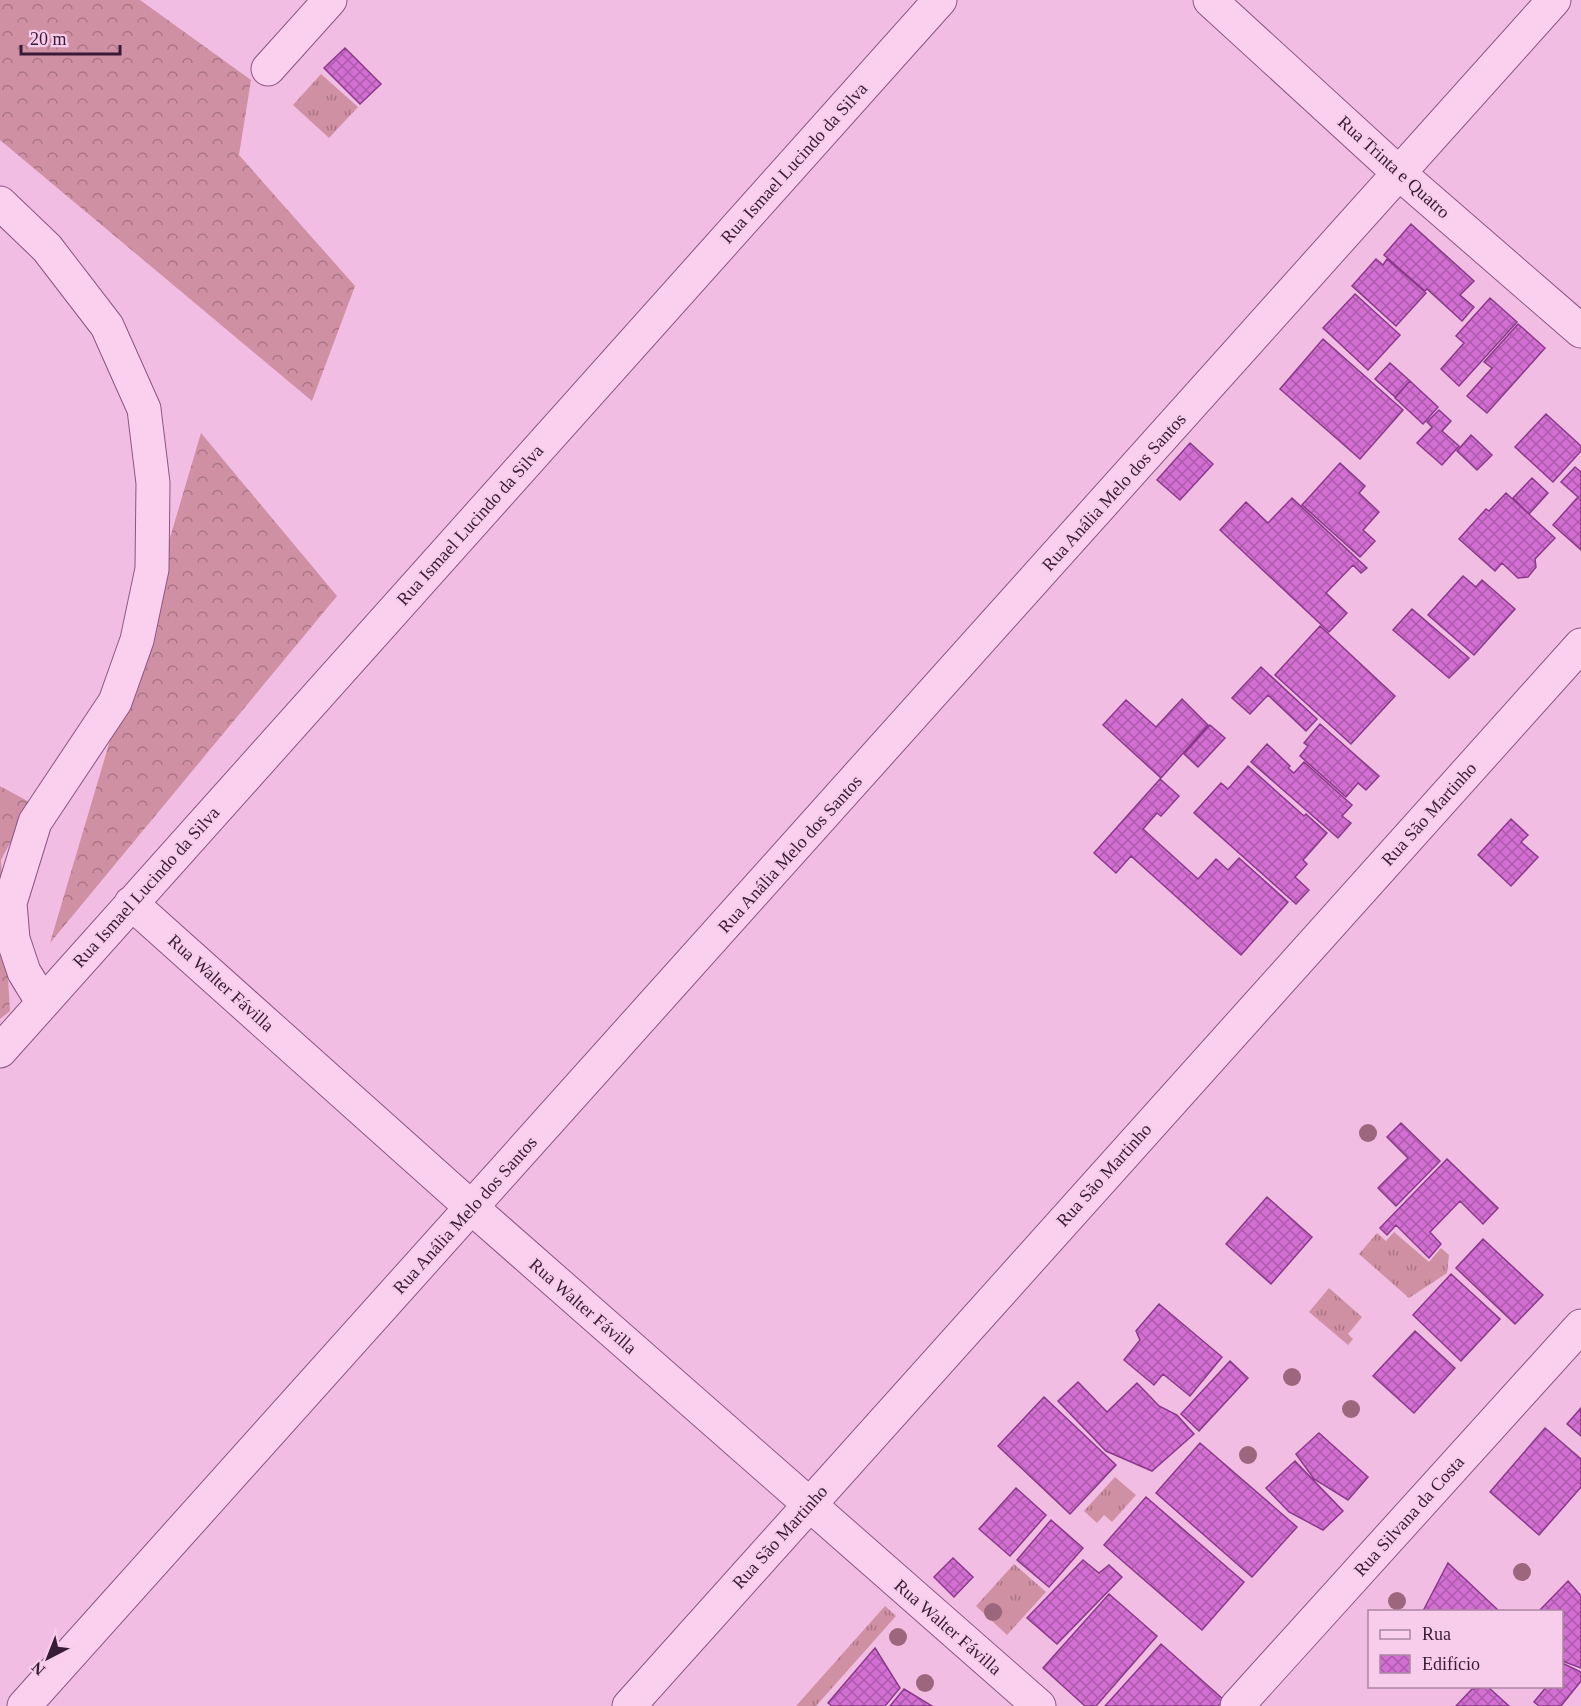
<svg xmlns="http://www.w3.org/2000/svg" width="1581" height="1706" viewBox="0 0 1581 1706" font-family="Georgia,serif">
  <defs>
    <pattern id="grass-tufts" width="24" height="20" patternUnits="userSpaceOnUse" patternTransform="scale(1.5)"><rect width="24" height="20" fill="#d090a3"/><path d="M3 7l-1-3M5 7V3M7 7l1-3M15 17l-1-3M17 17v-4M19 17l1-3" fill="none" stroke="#aa7586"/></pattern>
    <pattern id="forest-crowns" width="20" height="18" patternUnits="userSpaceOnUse" patternTransform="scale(1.5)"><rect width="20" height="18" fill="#d090a3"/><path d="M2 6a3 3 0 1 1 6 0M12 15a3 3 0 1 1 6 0" fill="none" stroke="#aa7586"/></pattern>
    <pattern id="building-cross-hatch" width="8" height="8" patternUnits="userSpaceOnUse" patternTransform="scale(1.5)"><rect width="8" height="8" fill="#d36fd2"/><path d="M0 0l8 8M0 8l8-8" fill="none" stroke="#ac5aab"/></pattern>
  </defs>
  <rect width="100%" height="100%" fill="#f1bde2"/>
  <path fill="url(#grass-tufts)" d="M321 74 358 107 329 138 293 105Z
    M1394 1232 1429 1262 1441 1248 1449 1255 1447 1273 1409 1298 1359 1254 1377 1233 1386 1241Z
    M1329 1288 1362 1317 1348 1334 1353 1339 1348 1345 1309 1312Z
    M1115 1477 1136 1495 1112 1522 1104 1515 1097 1523 1084 1511Z
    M1014 1564 1046 1592 1007 1635 976 1606Z
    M885 1606 896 1616 816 1706H796Z"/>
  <path fill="url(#forest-crowns)" d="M0 0H140L251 80 239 155 355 286 312 401 0 140Z
    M201 433 337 596 50 943Z
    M0 786 31 803 1 860 10 1011 0 1019Z"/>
  <path fill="url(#building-cross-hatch)" stroke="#8a398b" stroke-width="1.5" d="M345 48 381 84 360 104 324 68Z
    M1411 224 1474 281 1460 295 1474 307 1462 321 1427 289 1425 291 1384 255Z
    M1376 259 1383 265 1387 259 1426 293 1396 326 1352 286Z
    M1355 294 1400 335 1368 370 1323 328Z
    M1490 298 1517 322 1459 386 1441 369 1464 343 1456 336Z
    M1518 324 1545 348 1487 413 1467 396 1492 368 1484 362Z
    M1323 339 1403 410 1360 459 1280 389Z
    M1390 363 1410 381 1395 397 1375 379Z
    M1410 381 1438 407 1423 424 1395 398Z
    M1439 410 1451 421 1442 431 1459 446 1442 465 1417 443 1432 427 1427 422Z
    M1546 414 1581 446V451L1553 482 1515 447Z
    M1471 435 1492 455 1477 470 1457 451Z
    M1190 443 1213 464 1180 500 1157 480Z
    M1340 463 1365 486 1359 493 1379 512 1363 530 1375 541 1360 557 1302 505Z
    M1575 467 1581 472V550L1553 525 1578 497 1561 482Z
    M1532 478 1548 493 1529 514 1513 498Z
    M1506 493 1555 538 1535 559 1536 567 1528 577 1518 578 1502 563 1495 571 1459 539 1486 509 1489 511Z
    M1292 498 1367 568 1361 573 1353 565 1326 593 1347 613 1329 632 1220 530 1246 502 1268 523Z
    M1463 576 1476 587 1482 580 1515 609 1474 655 1428 615Z
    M1412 609 1469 658 1449 678 1393 630Z
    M1320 626 1395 696 1351 744 1275 675Z
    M1261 667 1317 719 1306 731 1268 695 1250 714 1232 698Z
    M1182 699 1208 725 1161 778 1103 725 1126 700 1156 727Z
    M1320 724 1379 776 1366 790 1358 783 1346 797 1300 756 1308 746 1304 743Z
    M1210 725 1225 738 1198 767 1184 754Z
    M1267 744 1290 766 1288 768 1294 773 1304 762 1352 805 1342 816 1351 823 1338 838 1251 762Z
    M1248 766 1304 816 1306 814 1327 833 1303 860 1307 864 1295 877 1309 890 1296 904 1194 813 1221 783 1228 789Z
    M1160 779 1179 796 1161 816 1157 813 1143 829 1198 879 1216 859 1228 870 1239 858 1288 902 1241 955 1131 856 1116 873 1094 853Z
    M1511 819 1528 835 1521 842 1538 857 1511 886 1478 855Z
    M1401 1123 1440 1161 1396 1206 1378 1188 1408 1158 1387 1137Z
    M1447 1159 1498 1208 1483 1224 1460 1201 1430 1232 1441 1244 1429 1258 1396 1225 1387 1235 1380 1228Z
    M1267 1197 1312 1237 1271 1284 1226 1244Z
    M1483 1239 1543 1295 1515 1324 1456 1268Z
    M1451 1274 1500 1319 1461 1361 1413 1315Z
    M1159 1304 1222 1357 1190 1396 1163 1374 1154 1385 1124 1360 1140 1340 1136 1331Z
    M1415 1331 1455 1368 1414 1413 1373 1376Z
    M1230 1361 1248 1378 1199 1431 1181 1414Z
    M1078 1382 1107 1412 1137 1383 1159 1406 1177 1415 1194 1434 1152 1471 1106 1451 1058 1401Z
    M1044 1397 1116 1465 1070 1514 998 1446Z
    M1581 1408V1436L1567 1424Z
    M1545 1428 1581 1459V1487L1539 1535 1490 1492Z
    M1319 1433 1368 1477 1348 1500 1314 1479 1296 1454Z
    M1200 1443 1297 1527 1252 1577 1156 1493Z
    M1295 1461 1343 1511 1323 1530 1289 1512 1266 1488Z
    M1016 1488 1046 1515 1010 1556 979 1529Z
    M1146 1497 1244 1582 1202 1630 1104 1545Z
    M1051 1520 1083 1548 1049 1587 1017 1560Z
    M953 1558 973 1577 954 1597 934 1577Z
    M1083 1560 1099 1573 1109 1565 1122 1577 1057 1644 1027 1618Z
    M1448 1563 1500 1612 1423 1611Z
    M1568 1581 1581 1596V1668L1562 1661V1612H1538Z
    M1109 1594 1157 1636 1096 1706H1085L1043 1668Z
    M1161 1644 1224 1700 1218 1706H1105Z
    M875 1648 900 1688 885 1706H832L828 1703Z
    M1562 1663 1581 1672V1681L1561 1706H1539L1534 1702 1547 1686H1562Z
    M1488 1687 1509 1706H1456L1472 1689Z
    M904 1689 932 1706H890Z"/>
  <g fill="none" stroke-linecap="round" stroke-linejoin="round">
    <g stroke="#8a5584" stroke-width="35">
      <path id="minor" d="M1210 0 1400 174 1581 331
        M268 69 330 0
        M0 203 47 248 107 326 144 409 153 483 152 569 137 640 115 702 35 822 10 903 13 939 24 972 43 1003
        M131 903 472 1208 1039 1706
        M0 1051 940 0
        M24 1706 1554 0
        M629 1706 1581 645
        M1237 1706 1581 1326"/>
    </g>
    <use href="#minor" stroke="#fbd0ef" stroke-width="33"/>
  </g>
  <g fill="#9c677c">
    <circle cx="1368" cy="1133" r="9"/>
    <circle cx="1292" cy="1377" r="9"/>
    <circle cx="1351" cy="1409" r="9"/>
    <circle cx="1248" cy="1455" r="9"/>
    <circle cx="1522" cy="1572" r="9"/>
    <circle cx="1397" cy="1601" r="9"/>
    <circle cx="993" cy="1612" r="9"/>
    <circle cx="898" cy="1637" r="9"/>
    <circle cx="925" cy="1683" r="9"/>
  </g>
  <g text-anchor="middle" stroke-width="4.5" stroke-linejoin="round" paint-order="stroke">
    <g font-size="18" fill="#381b36" stroke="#f8cdeb">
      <text transform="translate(794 163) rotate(-48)" y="6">Rua Ismael Lucindo da Silva</text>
      <text transform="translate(1394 167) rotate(42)" y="6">Rua Trinta e Quatro</text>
      <text transform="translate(1114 492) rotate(-48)" y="6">Rua Anália Melo dos Santos</text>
      <text transform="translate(470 525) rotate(-48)" y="6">Rua Ismael Lucindo da Silva</text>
      <text transform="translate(1429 814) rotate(-48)" y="6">Rua São Martinho</text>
      <text transform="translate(790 854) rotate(-48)" y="6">Rua Anália Melo dos Santos</text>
      <text transform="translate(146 887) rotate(-48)" y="6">Rua Ismael Lucindo da Silva</text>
      <text transform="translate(221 983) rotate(42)" y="6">Rua Walter Fávilla</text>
      <text transform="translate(1104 1175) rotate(-48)" y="6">Rua São Martinho</text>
      <text transform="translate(465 1215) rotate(-48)" y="6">Rua Anália Melo dos Santos</text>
      <text transform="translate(583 1306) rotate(41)" y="6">Rua Walter Fávilla</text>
      <text transform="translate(1409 1516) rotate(-48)" y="6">Rua Silvana da Costa</text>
      <text transform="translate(780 1537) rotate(-48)" y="6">Rua São Martinho</text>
      <text transform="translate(948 1627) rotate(41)" y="6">Rua Walter Fávilla</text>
    </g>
  </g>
  <rect x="1368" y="1610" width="195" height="78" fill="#f8cdeb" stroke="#ab86a3" stroke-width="1.5"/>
  <rect x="1380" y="1630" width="30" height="9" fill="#fbd0ef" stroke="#ab86a3" stroke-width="1.5"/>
  <text x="1422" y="1640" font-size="18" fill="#381b36">Rua</text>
  <rect x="1380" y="1655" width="30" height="18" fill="url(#building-cross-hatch)" stroke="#ab86a3" stroke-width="1.5"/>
  <text x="1422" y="1670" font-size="18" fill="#381b36">Edifício</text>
  <g transform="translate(48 1658) rotate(222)" stroke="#f8cdeb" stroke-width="4.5" paint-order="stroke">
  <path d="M0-4.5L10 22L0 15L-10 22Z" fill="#381b36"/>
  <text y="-9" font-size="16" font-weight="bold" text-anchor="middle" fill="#381b36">N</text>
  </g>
  <path d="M21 45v9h99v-9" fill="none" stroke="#381b36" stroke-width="3"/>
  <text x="30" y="45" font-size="18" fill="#381b36" stroke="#f8cdeb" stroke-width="4.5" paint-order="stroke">20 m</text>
</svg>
